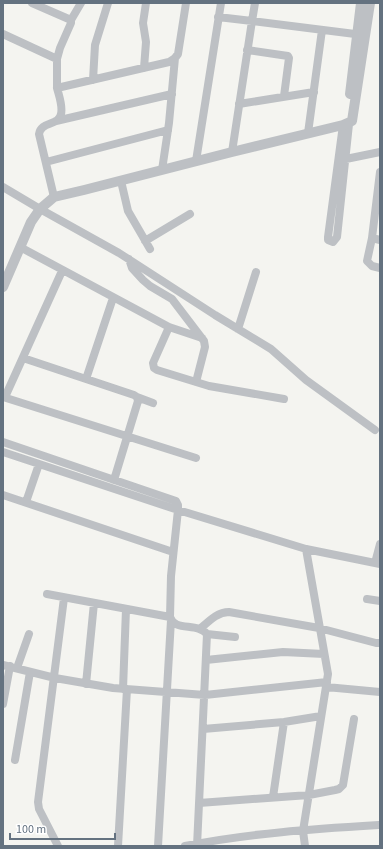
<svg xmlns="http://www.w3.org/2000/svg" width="383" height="849" viewBox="0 0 383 849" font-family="'Source Sans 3',sans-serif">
  <rect width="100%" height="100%" fill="#f4f4f0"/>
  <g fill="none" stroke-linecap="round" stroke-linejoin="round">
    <path stroke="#bdc0c4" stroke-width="8" d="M32 3 71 20V23L60 48 57 59V88L169 62 175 58 178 54 186 3
      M255 3 252 21 363 35
      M218 17 252 21 232 152
      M71 20 81 3
      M3 34 57 59
      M247 50 288 56 289 58 284 96
      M144 68 146 42 143 23 146 3
      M93 80 95 45 108 3
      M239 104 314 92
      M56 121 172 94
      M343 125 328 237V240L333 242 337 237 349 124
      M308 133 322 30
      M341 160 380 152
      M196 161 221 3
      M46 162 168 130
      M162 170 169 123 175 58
      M380 172 372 238 367 261 372 266 380 268
      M121 181 128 211 150 249
      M3 187 40 209 119 253 215 315 271 349 306 380 375 430
      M54 197 39 134C41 121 59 126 61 114 63 106 59 96 57 88
      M372 238 380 240
      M145 241 190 214
      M20 247 169 327 202 338
      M129 259 132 268 143 280 150 286 172 299 204 341 205 347 196 382
      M169 327 153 363 154 368 157 370 209 386 284 399
      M238 329 256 272
      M23 358 134 395 137 397 138 401 114 480
      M86 379 113 298
      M3 397 196 458
      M5 397 62 271
      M137 397 153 403
      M3 442 176 501 178 505V510L171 576 170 617C175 632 197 622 207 634L197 846
      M3 452 178 510 306 549 380 564
      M3 495 173 552
      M26 502 39 464
      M375 563 380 544
      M47 594 170 617
      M367 599 380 601
      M200 629C209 621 217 612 229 612L319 628 376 643H380
      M207 634 235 637
      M206 660 283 652 324 654
      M3 665 55 678 113 688 205 695 327 682
      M17 668 29 634
      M86 684 94 603
      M326 687 380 692
      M123 689 126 609
      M3 704 10 666
      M203 729 284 722 321 716
      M15 760 30 672
      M273 797 284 722
      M199 803 309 795 335 790 339 789 343 785 354 719
      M58 846 39 809 38 802 64 598
      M118 846 127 689
      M158 846 171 620
      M185 846C249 833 315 829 380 825
      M305 846 303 831 328 674 306 549"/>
    <path stroke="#bdc0c4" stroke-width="10" d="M350 94 361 3
      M3 287 31 222 40 209 54 197 84 190 232 152 343 125 352 121 370 3"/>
  </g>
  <rect width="383" height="849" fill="none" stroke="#647280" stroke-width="8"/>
  <path d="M10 833v6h105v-6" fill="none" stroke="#647280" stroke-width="2"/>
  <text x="16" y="833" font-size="12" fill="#647280" stroke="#ffffff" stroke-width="3" paint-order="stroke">100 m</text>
</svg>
